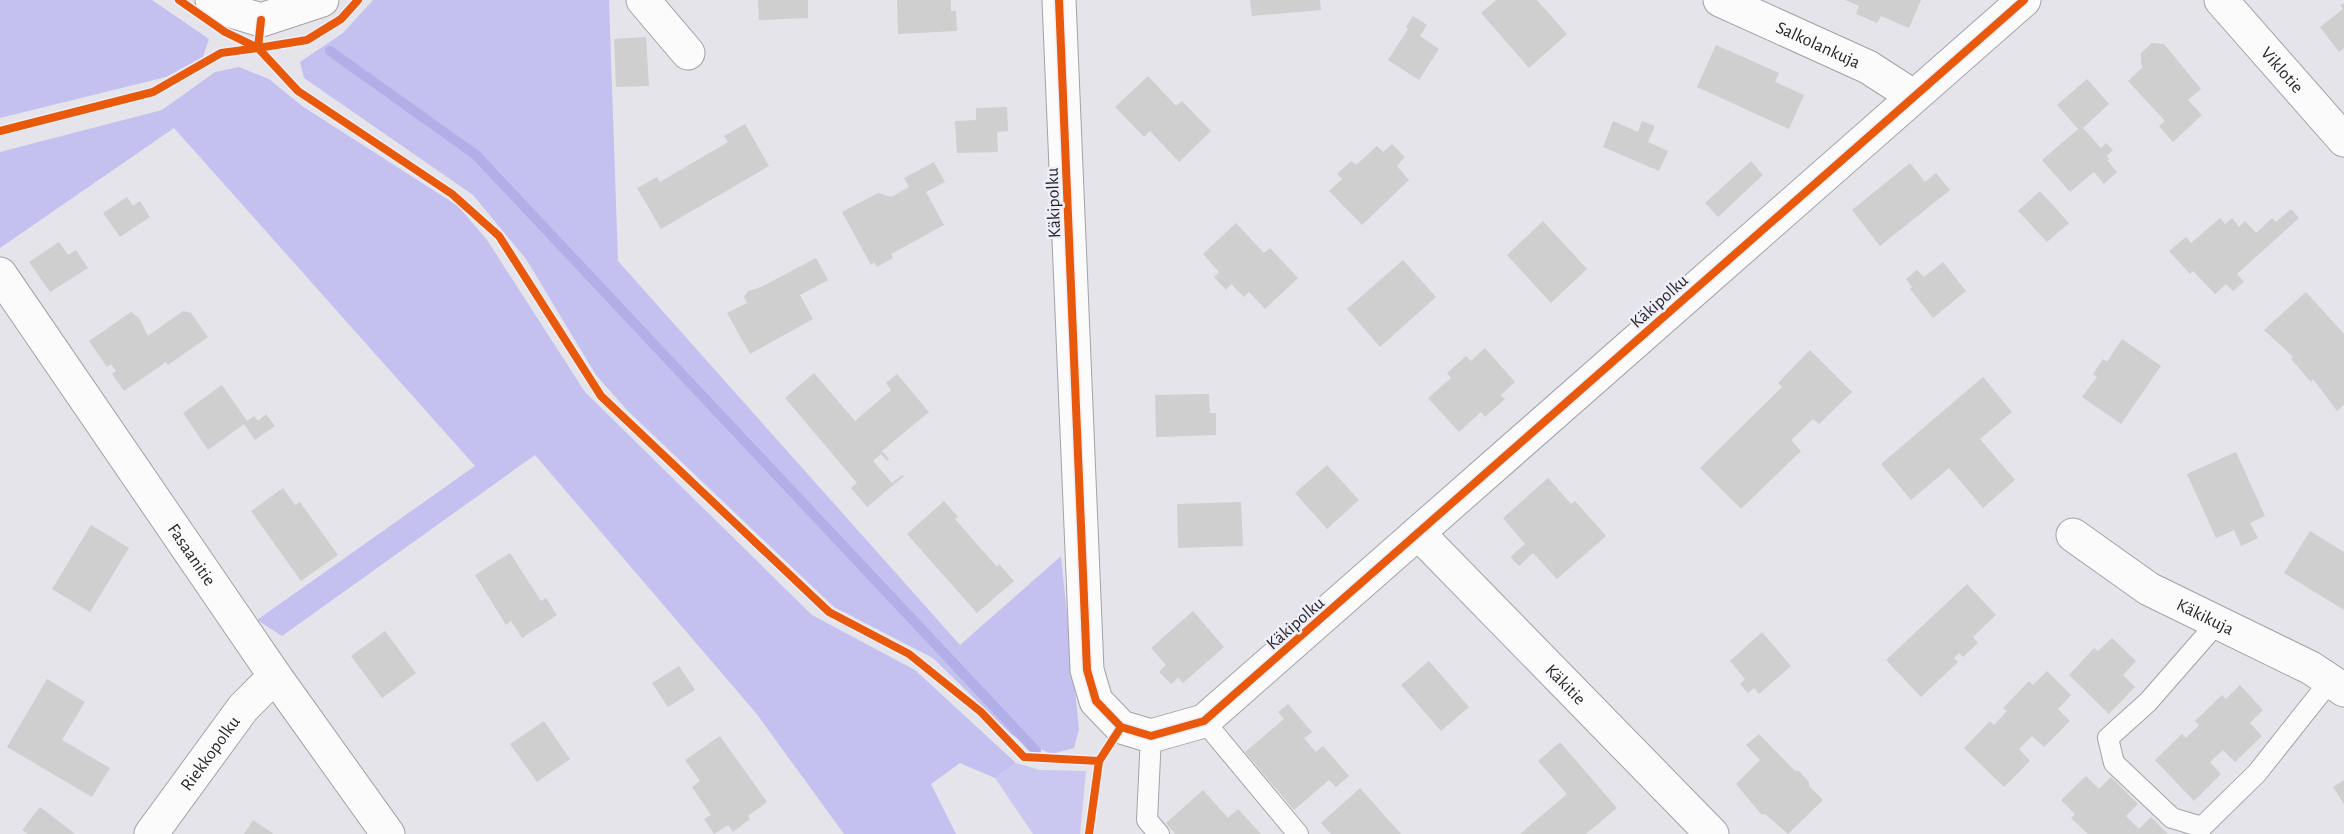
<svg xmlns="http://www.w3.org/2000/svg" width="2344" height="834" viewBox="0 0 2344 834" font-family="'Alegreya Sans',sans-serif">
  <rect width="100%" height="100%" fill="#e4e4ea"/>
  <path fill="#cac8f0" d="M1016 763 1040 770 1086 771 1080 834H1033L995 778Z"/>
  <path fill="#c4c1f0" d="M0 0H152L209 39 203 57 166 77 0 118Z
    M373 0H609L618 261 960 645 1061 556 1079 729 1074 748 1051 754 1012 735 933 658 834 607 627 410 596 375 526 259 473 195 304 78 300 62 343 33Z
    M239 67 269 79 302 106 458 206 487 240 585 392 812 615 915 670 1016 763 995 778 960 763 931 784 956 834H844L756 713 535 455 282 636 257 620 475 466 174 128 0 248V152L162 110 215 72Z"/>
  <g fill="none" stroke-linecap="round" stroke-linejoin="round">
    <path stroke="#b2aee8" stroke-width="10" d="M330 51 476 155 1036 751"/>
  </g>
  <path fill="#cfcfd0" d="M758 0H808V18L759 20Z
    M897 0H951V11H956L957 31 898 34Z
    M1250 0H1320L1321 10 1252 16Z
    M1496 0H1537L1567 34 1529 68 1481 13Z
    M1845 0H1921L1909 28 1881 16 1877 23 1856 14 1859 6Z
    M2344 3V48L2339 52 2320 27 2343 9 2340 5Z
    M1413 16 1427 25 1420 36 1439 49 1419 80 1388 60 1408 29 1406 27Z
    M646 37 649 86 616 87 614 39Z
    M2152 43 2164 44 2201 89 2188 100 2202 115 2173 142 2159 126 2165 121 2128 81 2143 67 2141 64V53Z
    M1716 45 1779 73 1775 82 1804 95 1789 129 1697 87Z
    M1148 76 1176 106 1182 101 1211 131 1179 162 1150 131 1144 137 1115 107Z
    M2087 79 2109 104 2083 128 2101 148 2106 143 2113 150 2107 156 2109 159 2107 160 2117 172 2104 184 2094 172 2070 192 2042 160 2078 129 2057 105Z
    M1007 107 1008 131 997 132 998 152 957 153 955 121 976 120V108Z
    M1613 121 1638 132 1642 121 1655 126 1648 142 1668 151 1659 171 1603 147Z
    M745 124 769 166 661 229 637 188 657 177 660 182 728 142 724 136Z
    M1392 144 1405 157 1397 166 1409 180 1362 225 1329 191 1342 179 1337 174 1351 161 1356 165 1377 146 1383 152Z
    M1751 161 1763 175 1718 217 1705 203Z
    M934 162 945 182 926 192 944 225 891 254 893 258 877 267 874 262 871 265 842 212 878 193 891 197 909 187 904 178Z
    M1910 163 1925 182 1936 173 1950 190 1880 246 1852 210Z
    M2040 191 2069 223 2047 242 2018 211Z
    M127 197 133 206 140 201 150 217 120 237 103 213Z
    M2291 209 2299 218 2237 274 2244 282 2233 291 2226 284 2215 294 2193 271 2190 274 2169 251 2186 237 2191 243 2220 218 2225 224 2232 218 2239 227 2245 221 2256 233 2272 218 2276 222Z
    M1543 221 1587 269 1551 303 1507 255Z
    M1236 223 1264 253 1270 248 1298 278 1265 309 1249 292 1244 297 1231 284 1226 290 1214 277 1219 272 1203 254Z
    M59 242 68 255 76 250 88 268 50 292 29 262Z
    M816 258 828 280 800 295 813 319 750 354 727 313 747 303 744 297 748 291 761 287Z
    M1403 260 1436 297 1380 347 1347 309Z
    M1943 262 1966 291 1933 318 1910 289 1912 287 1906 279 1917 270 1924 277Z
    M2306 292 2344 334V405L2337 411 2313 379 2311 382 2291 359 2293 357 2264 330Z
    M183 311 191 313 208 337 168 365 166 362 124 391 112 374 116 371 111 364 107 367 89 341 131 312 139 318 148 336Z
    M2122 339 2161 366 2121 424 2082 397 2097 377 2093 374 2103 359 2107 362Z
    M1485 348 1515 382 1501 395 1505 399 1485 417 1481 412 1459 432 1428 398 1451 378 1447 373 1466 356 1471 361Z
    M1810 350 1852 392 1819 424 1813 419 1791 440 1801 451 1741 509 1700 468 1782 387 1778 383Z
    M814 373 855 421 891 390 886 383 897 374 929 412 882 451 889 459 887 461 881 454 873 461 892 483 902 475 904 476 867 507 851 488 857 483 785 398Z
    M1983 377 2012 412 1980 439 2015 480 1983 508 1949 468 1911 500 1881 464Z
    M222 385 247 421 254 416 258 421 266 414 275 426 255 440 244 424 208 450 183 413Z
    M1209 394 1210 413H1216V435L1156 437 1155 395Z
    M2236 452 2265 516 2250 523 2258 538 2241 546 2234 530 2216 538 2187 474Z
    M1327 465 1359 500 1327 529 1295 493Z
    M1548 478 1571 504 1575 501 1606 536 1557 579 1533 553 1519 566 1510 557 1525 544 1503 518Z
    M283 488 295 505 300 502 338 555 301 581 251 511Z
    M944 501 958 517 955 519 997 567 999 564 1014 581 977 613 907 534Z
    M1241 502 1243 546 1178 548 1177 504Z
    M91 525 129 548 90 612 52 589Z
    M2310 531 2344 552V610L2284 573Z
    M510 553 541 601 546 598 557 615 522 638 511 621 506 625 475 575Z
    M1967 584 1996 615 1973 637 1978 643 1963 657 1959 653 1954 658 1958 662 1921 697 1886 660Z
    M1193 611 1224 647 1183 683 1178 678 1171 684 1159 672 1166 665 1151 648Z
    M385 631 416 673 382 698 351 656Z
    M1762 632 1791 666 1759 694 1754 688 1748 693 1740 684 1745 679 1730 661Z
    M2112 638 2136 661 2123 675 2135 687 2109 714 2069 675 2094 648 2098 651Z
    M1429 661 1469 707 1441 731 1401 685Z
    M679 666 695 690 668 707 652 683Z
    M2047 671 2071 695 2058 709 2070 721 2044 747 2032 736 2019 749 2030 761 2004 787 1964 748 1990 721 1994 725 2007 711 2003 708 2029 681 2033 685Z
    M47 679 85 702 62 740 110 768 92 797 7 747Z
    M2240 685 2263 710 2250 723 2262 736 2235 762 2223 750 2210 762 2221 774 2194 801 2155 760 2182 734 2186 738 2199 725 2195 721 2222 695 2226 699Z
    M1288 704 1312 732 1304 738 1316 752 1323 746 1349 776 1336 787 1329 780 1294 810 1245 752 1284 719 1278 712Z
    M544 721 570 759 537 782 510 744Z
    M1759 734 1795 771H1799L1809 782V786L1823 800 1788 834 1765 814H1761L1736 784 1760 760 1746 745Z
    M720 736 767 802 748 816 750 819 733 832 728 825 714 834 704 819 711 815 692 787 700 781 685 760Z
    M1560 742 1617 808 1586 834H1520L1567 794 1538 761Z
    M2086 776 2099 789 2111 777 2138 804 2126 816 2139 829 2151 817 2168 834H2088L2071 818 2075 814 2061 800Z
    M2344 780V804L2333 787Z
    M1360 788 1401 834H1331L1321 823Z
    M1203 790 1228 818 1238 809 1261 834H1175L1166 823Z
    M40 807 75 834H28L22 830Z
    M253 820 274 834H244Z"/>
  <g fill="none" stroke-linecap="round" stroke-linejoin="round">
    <g stroke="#a2a2a7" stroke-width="22">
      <path id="service" d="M2217 623 2148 702 2108 738 2114 763 2172 818 2202 827 2257 773 2330 681
        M1204 721 1298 834
        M1151 736 1147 820 1159 834"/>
    </g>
    <g stroke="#a2a2a7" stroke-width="35">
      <g id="minor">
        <path d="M212 0 225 9 261 20 322 0"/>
        <path d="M643 0 688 53"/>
        <path d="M1059 0 1087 670 1096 701 1121 727 1151 736 1204 721 2024 0"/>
        <path id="s1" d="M1720 0 1868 67 1913 96"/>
        <path id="s2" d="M2221 0 2344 140"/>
        <path id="s3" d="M0 274 275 676 388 834"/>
        <path id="s4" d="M1419 534 1712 834"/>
        <path id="s5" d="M2073 535 2149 589 2311 668 2344 690"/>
        <path id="s6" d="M151 834 243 708 275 676"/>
      </g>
    </g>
    <use href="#service" stroke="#fbfbfc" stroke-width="20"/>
    <use href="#minor" stroke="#fbfbfc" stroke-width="33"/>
    <g stroke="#efeffa" stroke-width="11">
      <path id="cycleway" d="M179 0 225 32 258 48 307 40 341 19 358 0
        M1059 0 1087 670 1096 701 1121 727 1151 736 1204 721 2024 0
        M261 20 258 48 298 91 452 194 499 236 601 396 829 612 909 654 981 712 1024 757 1099 761
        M0 131 153 92 221 53 258 48
        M1089 834 1099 761 1121 727"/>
    </g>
    <use href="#cycleway" stroke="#e8590c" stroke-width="8"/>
  </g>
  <g text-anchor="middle" stroke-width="5" stroke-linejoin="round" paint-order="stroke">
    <g font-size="18" fill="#25252a" stroke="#efeffa">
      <text dy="6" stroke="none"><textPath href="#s1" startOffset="108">Salkolankuja</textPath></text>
      <text dy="6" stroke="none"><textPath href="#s2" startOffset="93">Viklotie</textPath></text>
      <text transform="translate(1053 203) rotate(-92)" y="6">Käkipolku</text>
      <text transform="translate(1659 301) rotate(-42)" y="6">Käkipolku</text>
      <text dy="6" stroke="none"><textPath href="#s3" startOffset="340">Fasaanitie</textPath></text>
      <text dy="6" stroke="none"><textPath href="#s5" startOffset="156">Käkikuja</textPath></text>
      <text transform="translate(1295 623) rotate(-41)" y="6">Käkipolku</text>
      <text dy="6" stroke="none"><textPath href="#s4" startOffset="210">Käkitie</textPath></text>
      <text dy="6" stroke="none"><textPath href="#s6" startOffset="100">Riekkopolku</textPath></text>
    </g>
  </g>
</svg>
